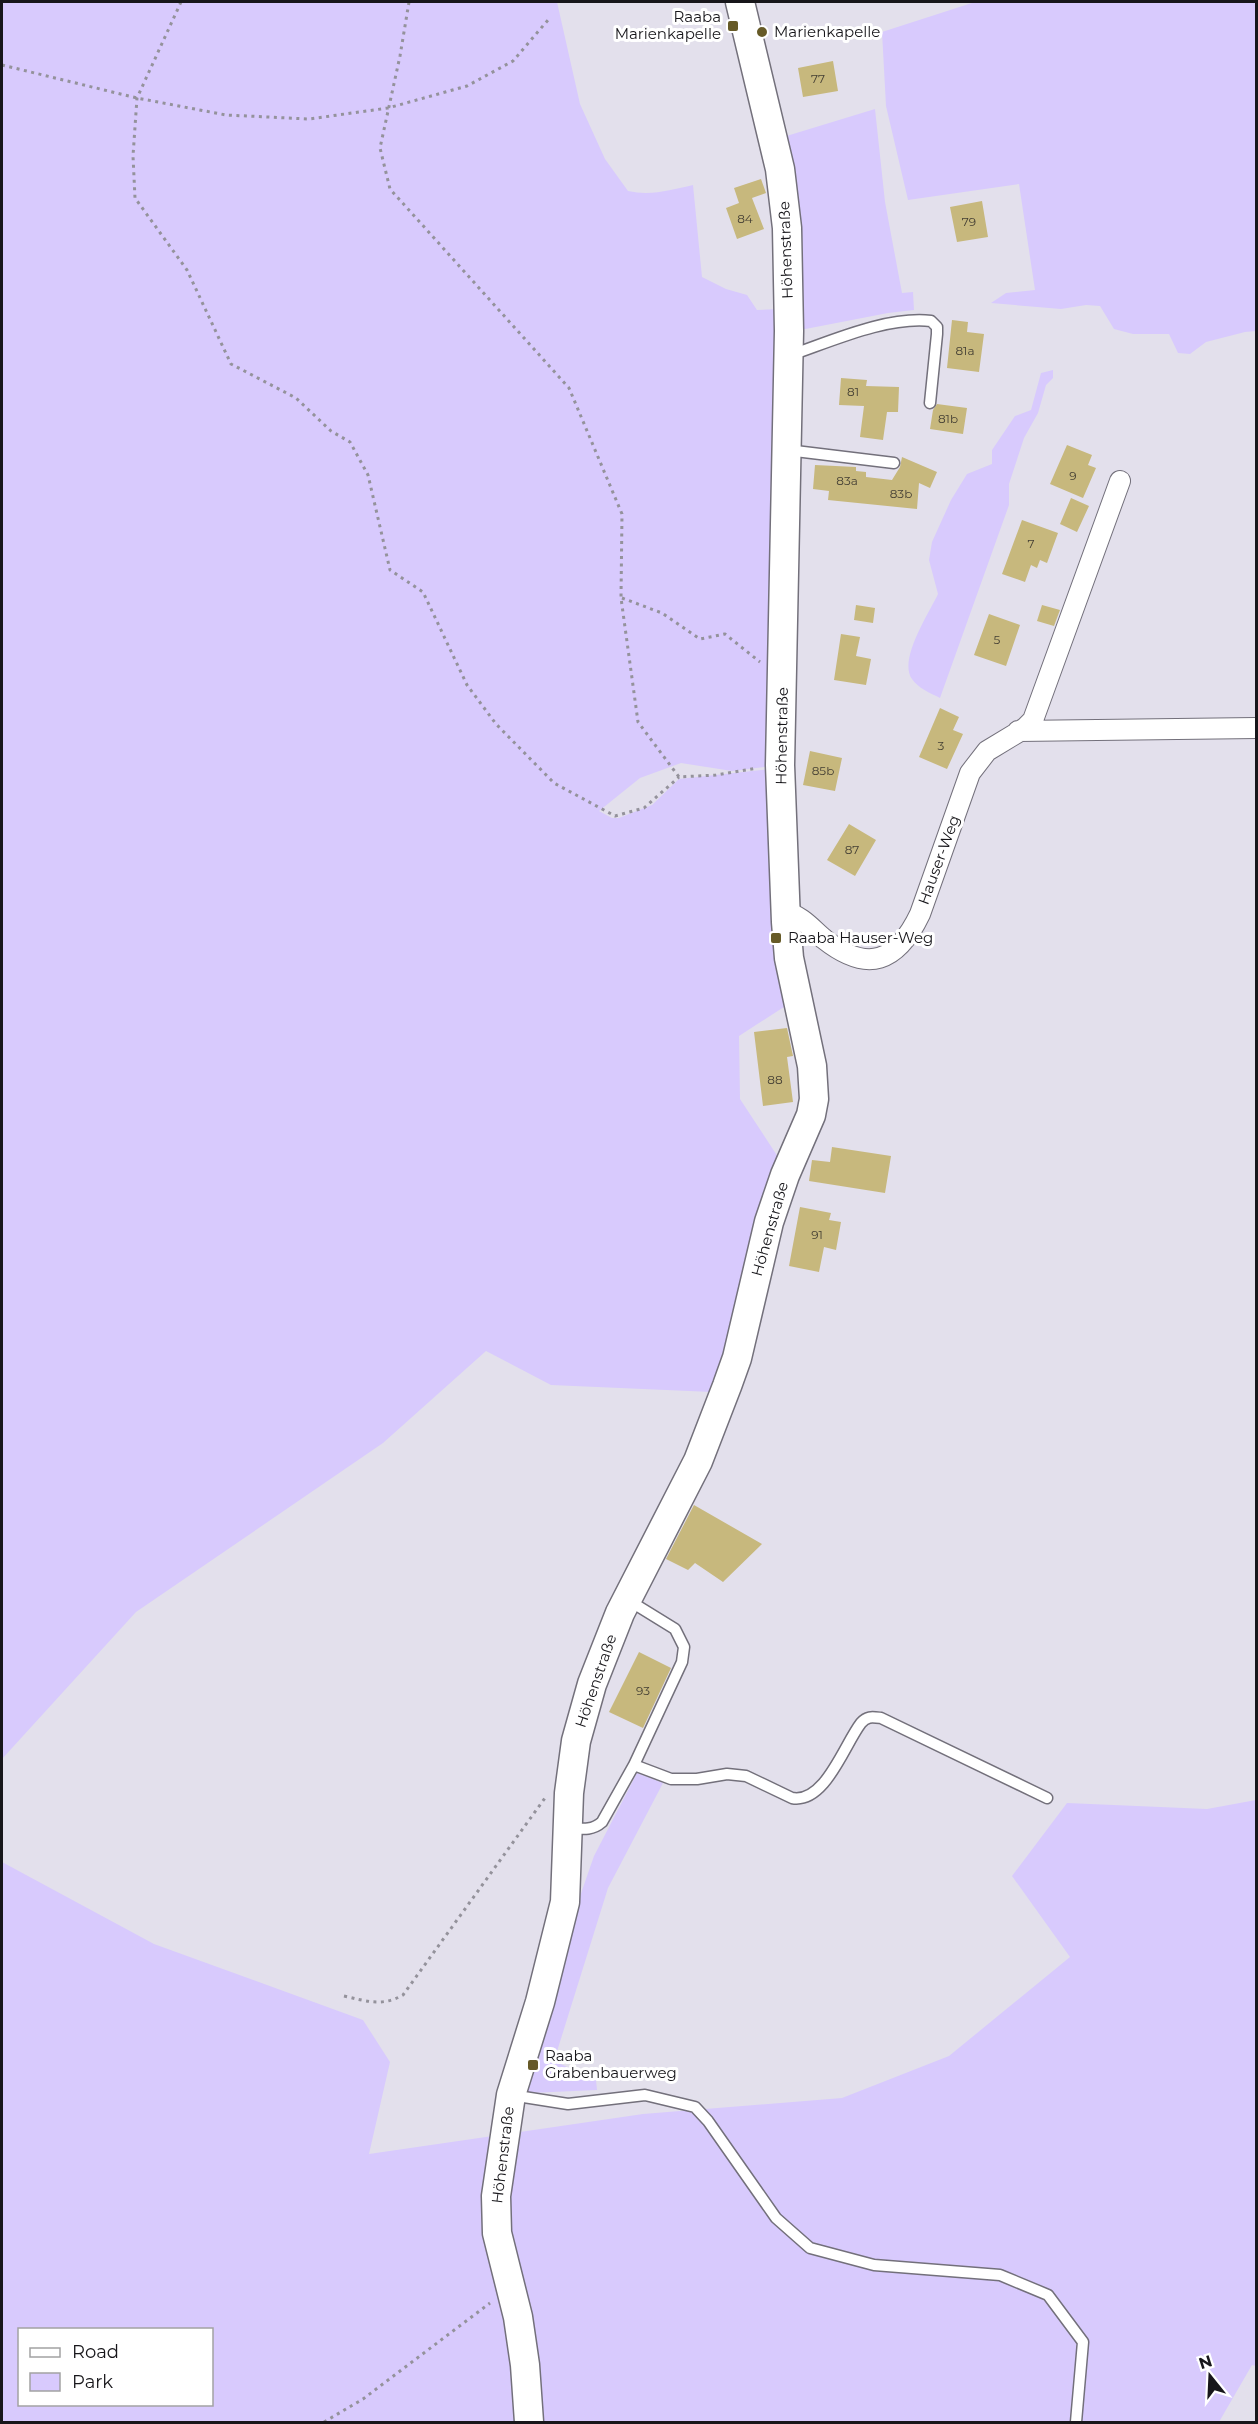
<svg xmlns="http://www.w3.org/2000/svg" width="1258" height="2424" viewBox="0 0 1258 2424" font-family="Montserrat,sans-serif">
  <rect width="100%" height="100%" fill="#e3e0ec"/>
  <path fill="#d8cafd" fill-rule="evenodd" d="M2 2H557L580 104 605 159 628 191C651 196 671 190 693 185L702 277 726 289 747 295 757 310 780 309 772 766 732 771 681 763 640 778 599 811 612 818H619L652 805 679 779 772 769 787 1005 739 1036 740 1099 780 1160 728 1357 712 1392 551 1385 486 1351 383 1443 136 1612 2 1759Z
    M975 2H1256V331L1245 332 1206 342 1190 354 1178 353 1169 334H1133L1114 329 1100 306 1086 305 1061 309 991 303 1006 293 1035 290 1019 184 908 200 886 106 882 32Z
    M875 109 885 202 902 293 913 292 914 310 888 313 795 331 780 138Z
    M1053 370V378L1046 385 1038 413 1024 438 1009 484V505L940 698C930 693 918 688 912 679 898 660 929 613 938 594L929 560 932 542 951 500 967 474 992 464V450L1015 416 1031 410 1041 373Z
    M637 1773 663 1783 608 1888 554 2061 596 2080 597 2090 529 2093 526 2090 578 1902 594 1856Z
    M1256 1800V2366L1252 2365 1219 2422H2V1862L154 1944 363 2020 390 2062 369 2154 643 2114 842 2098 949 2056 1070 1957 1012 1876 1067 1803 1207 1809ZM20 2330H212V2404H20Z"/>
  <path fill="#c7b87d" d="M833 61 838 91 803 97 798 68Z
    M761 179 766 193 752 198 764 229 737 239 726 208 739 203 734 188Z
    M982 201 988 237 957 242 950 207Z
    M952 320 968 322 967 332 984 334 979 372 947 368Z
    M841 378 867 380 866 386 899 387 898 412H887L883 440 860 437 864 406 839 405Z
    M937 404 967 408 963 434 930 429 933 410Z
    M1067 445 1092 455 1088 465 1096 468 1083 498 1050 484Z
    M902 457 937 472 930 488 919 483 917 509 828 500 829 491 813 489 815 465 856 467V471L866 472V477L892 480 900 467Z
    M1071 498 1089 506 1077 532 1060 524Z
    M1022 520 1058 533 1047 563 1040 560 1037 568 1031 565 1025 582 1002 574Z
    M856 605 875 608 873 623 854 620Z
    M1042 605 1060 610 1054 626 1037 621Z
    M989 614 1020 625 1006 666 974 655Z
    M841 634 860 637 856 656 871 659 866 685 834 680Z
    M940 708 959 717 953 730 963 734 947 769 919 757Z
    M810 751 842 758 835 791 803 785Z
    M849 824 876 840 855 876 827 860Z
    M787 1028 793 1056 787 1057 793 1102 763 1106 754 1032Z
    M832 1147 891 1156 885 1193 809 1181 812 1160 830 1162Z
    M800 1207 831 1213 829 1220 841 1222 836 1250 824 1247 819 1272 789 1266Z
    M694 1505 762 1544 723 1582 695 1563 688 1570 666 1559Z
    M639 1652 671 1668 643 1728 609 1712Z"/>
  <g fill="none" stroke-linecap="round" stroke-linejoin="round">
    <g stroke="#73707b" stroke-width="13">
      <path id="lane" d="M791 355C832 341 887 316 931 321L937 327V334L930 403
        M787 450 894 463
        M628 1600 675 1629 684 1647 682 1662 634 1765
        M569 1828C582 1829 592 1831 602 1822L634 1765 671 1779H697L727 1774 746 1776 792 1798C825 1804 844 1745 861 1723 867 1716 872 1717 881 1718L1047 1798
        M511 2095 568 2104 645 2095 695 2107 708 2121 776 2218 810 2248 874 2265 1000 2275 1048 2295 1083 2342 1076 2422"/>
    </g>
    <g stroke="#73707b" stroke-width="22">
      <path id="street" d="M1018 731 1256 728
        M785 912C802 916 811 928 824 939 868 974 897 962 920 914L970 773 987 751 1025 728 1033 720 1120 481"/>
    </g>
    <g stroke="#73707b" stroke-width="31">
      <path id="secondary" d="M529 2422 525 2365 518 2317 497 2233 496 2196 511 2095 540 2002 565 1902 569 1793 576 1741 592 1684 620 1613 698 1461 727 1386 737 1358 769 1222 785 1175 811 1115 814 1099 812 1066 789 958 786 922 780 765 789 331 787 228 780 169 740 2"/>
    </g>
    <path stroke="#94929b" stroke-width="3" stroke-dasharray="3 4.5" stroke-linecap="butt" d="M181 2 137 98 133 156 135 198 187 270 231 364 296 398 331 431 350 442 368 475 390 570 423 592 467 685 496 724 554 783 615 816 644 808 679 777
      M409 2 400 56 380 148 390 189 569 388 622 514 621 598 638 722 679 777 716 775 757 768
      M2 65 137 98 226 115 309 119 388 108 467 86 513 61 548 20
      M622 598 662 613 700 639 725 634 760 662
      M344 1996C366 2001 382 2007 403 1995L545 1798
      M324 2422 363 2399 490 2303"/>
    <use href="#lane" stroke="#fff" stroke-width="10"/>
    <use href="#street" stroke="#fff" stroke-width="20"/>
    <use href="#secondary" stroke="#fff" stroke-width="28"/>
  </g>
  <g fill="#665a27" stroke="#fff" stroke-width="2">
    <rect x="727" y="20" width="12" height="12" rx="3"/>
    <circle cx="762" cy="32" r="6"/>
    <rect x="770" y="932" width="12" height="12" rx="3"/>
    <rect x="527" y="2059" width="12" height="12" rx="3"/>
  </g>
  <g text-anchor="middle" stroke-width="6" stroke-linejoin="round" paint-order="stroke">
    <g font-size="12" fill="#433e33">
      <text x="818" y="83">77</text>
      <text x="745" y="223">84</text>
      <text x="969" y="226">79</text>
      <text x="965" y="355">81a</text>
      <text x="853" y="396">81</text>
      <text x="948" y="423">81b</text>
      <text x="1073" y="480">9</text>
      <text x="847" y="485">83a</text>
      <text x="901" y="498">83b</text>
      <text x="1031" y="548">7</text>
      <text x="997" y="644">5</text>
      <text x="941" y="750">3</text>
      <text x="823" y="775">85b</text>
      <text x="852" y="854">87</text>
      <text x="775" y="1084">88</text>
      <text x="817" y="1239">91</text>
      <text x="643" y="1695">93</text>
    </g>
    <g font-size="15" fill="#17161a" stroke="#fff" text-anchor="start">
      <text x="721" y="22" text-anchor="end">Raaba<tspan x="721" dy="17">Marienkapelle</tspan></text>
      <text x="774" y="37">Marienkapelle</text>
      <text x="788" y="943">Raaba Hauser-Weg</text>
      <text x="545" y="2061">Raaba<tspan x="545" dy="17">Grabenbauerweg</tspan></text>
    </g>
    <g font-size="15" fill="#17161a" stroke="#fff">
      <text transform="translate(786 250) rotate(-92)" y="5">Höhenstraße</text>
      <text transform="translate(782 736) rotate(-89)" y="5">Höhenstraße</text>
      <text transform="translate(939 860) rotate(-70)" y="5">Hauser-Weg</text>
      <text transform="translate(770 1229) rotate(-74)" y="5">Höhenstraße</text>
      <text transform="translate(596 1681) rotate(-71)" y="5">Höhenstraße</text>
      <text transform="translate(503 2155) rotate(-83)" y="5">Höhenstraße</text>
    </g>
  </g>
  <rect width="1258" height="2424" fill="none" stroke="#17161a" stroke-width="6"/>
  <rect x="18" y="2328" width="195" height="78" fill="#ffffff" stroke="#a2a2a3" stroke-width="1.5"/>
  <rect x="30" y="2348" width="30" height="9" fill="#ffffff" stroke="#a2a2a3" stroke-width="1.5"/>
  <text x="72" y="2358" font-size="18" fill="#17161a">Road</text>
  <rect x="30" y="2373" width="30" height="18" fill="#d8cafd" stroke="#a2a2a3" stroke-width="1.5"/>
  <text x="72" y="2388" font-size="18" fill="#17161a">Park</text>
  <g transform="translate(1210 2376) rotate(342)" stroke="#ffffff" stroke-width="4.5" paint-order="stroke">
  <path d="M0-4.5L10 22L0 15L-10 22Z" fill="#17161a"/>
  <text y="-9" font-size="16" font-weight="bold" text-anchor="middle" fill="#17161a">N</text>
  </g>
</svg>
